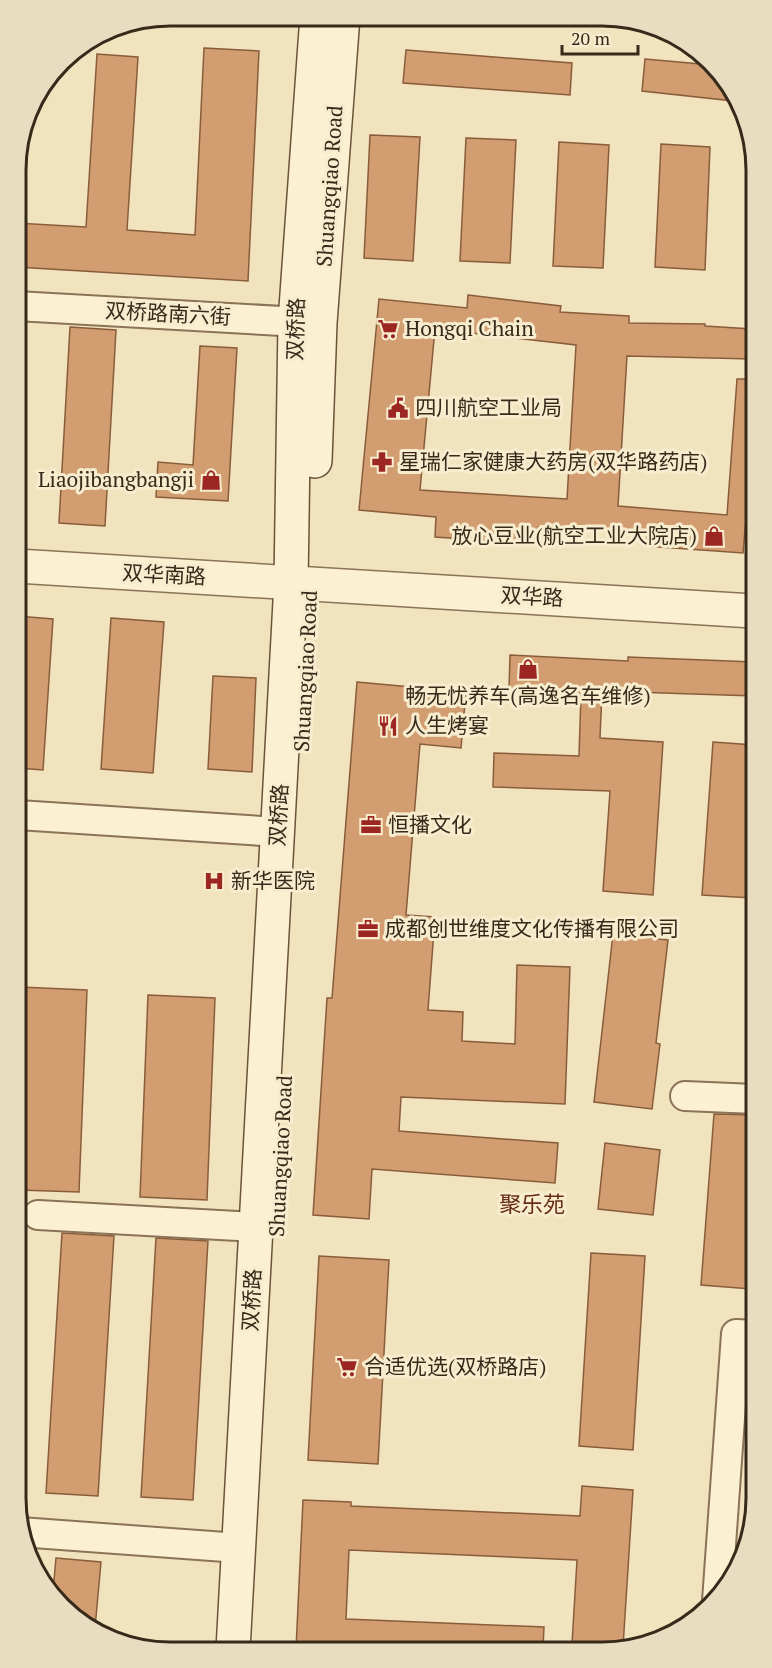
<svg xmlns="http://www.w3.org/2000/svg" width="772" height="1668" viewBox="0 0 772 1668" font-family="'PT Serif','Noto Sans SC',serif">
  <rect width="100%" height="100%" fill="#f0e3be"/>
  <path fill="#d19d71" stroke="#8a5d3a" stroke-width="1.5" fill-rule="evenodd" d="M204 48 259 51 248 281 16 267V223L86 227 97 54 138 57 127 230 195 235Z
    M406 50 572 63 570 95 403 83Z
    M645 59 712 65 734 101 642 91Z
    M370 135 420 137 413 261 364 258Z
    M466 138 516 140 510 263 460 261Z
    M559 142 609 145 603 268 553 266Z
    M661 144 710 147 705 270 655 267Z
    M468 295 561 306 560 312 629 316V323L705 324V326L752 329V359L627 356 618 506 727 515 737 379H753V519L746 518 743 553 646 546 647 534 538 527 537 544 435 537 436 517 359 510 379 299 467 308ZM435 329 576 345 567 499 420 490Z
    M70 327 116 330 105 526 59 523Z
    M200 346 237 348 228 501 156 497 158 462 193 465Z
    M17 616 53 619 43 770 18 768Z
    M111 618 164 622 153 773 101 769Z
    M510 655 628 661V657L754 662V696L602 691 600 738 663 742 653 895 603 891 610 791 493 787 494 753 579 756 581 694 509 690Z
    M213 676 256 678 252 772 208 769Z
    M357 682 466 692 461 748 420 744 406 915 435 917 428 1010 463 1012 462 1041 515 1044 517 965 570 967 565 1104 401 1097 399 1131 558 1143 555 1183 372 1169 369 1219 313 1215 327 998H332Z
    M713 742 754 745V865L752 898 702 895Z
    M613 934 668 940 656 1043 660 1044 652 1109 594 1102Z
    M20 987 87 990 79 1192 19 1190Z
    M148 995 215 998 207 1200 140 1197Z
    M714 1114 755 1115 756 1227 751 1289 701 1285Z
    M605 1143 660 1150 653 1215 598 1209Z
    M62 1233 114 1236 98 1496 46 1493Z
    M156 1238 208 1241 193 1500 141 1497Z
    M591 1253 645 1256 633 1450 579 1446Z
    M319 1256 389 1260 378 1464 308 1460Z
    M582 1486 633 1490 623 1647 572 1644 577 1560 349 1550 346 1619 544 1627 543 1648 296 1649 303 1500 351 1502V1506L580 1516Z
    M56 1558 101 1562 95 1628 67 1614 53 1591Z"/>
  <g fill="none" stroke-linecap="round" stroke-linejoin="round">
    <g stroke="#8a7356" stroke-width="32">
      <path id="minor" d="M16 306 318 323
        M18 815 278 832
        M685 1096 755 1099
        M38 1215 256 1227
        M20 1532 239 1548
        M717 1601 736 1334 756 1335"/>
    </g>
    <g stroke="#8a7356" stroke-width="36">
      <path id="tertiary" d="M17 566 753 611"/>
    </g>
    <g stroke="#6b5439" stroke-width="36">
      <path id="secondary" d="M315 461 320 323 343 16
        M233 1650 291 583 295 322 317 16"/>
    </g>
    <use href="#minor" stroke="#fbf0d1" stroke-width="28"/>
    <use href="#tertiary" stroke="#fbf0d1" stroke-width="33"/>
    <use href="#secondary" stroke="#fbf0d1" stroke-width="33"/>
  </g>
  <defs>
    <g id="supermarket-bare" transform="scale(1.62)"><path d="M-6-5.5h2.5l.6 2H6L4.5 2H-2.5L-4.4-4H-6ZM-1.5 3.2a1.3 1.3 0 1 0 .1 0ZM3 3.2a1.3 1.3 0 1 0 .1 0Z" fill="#9c2622" stroke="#f7edce" stroke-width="2.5" paint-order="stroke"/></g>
    <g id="civic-bare" transform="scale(1.62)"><path d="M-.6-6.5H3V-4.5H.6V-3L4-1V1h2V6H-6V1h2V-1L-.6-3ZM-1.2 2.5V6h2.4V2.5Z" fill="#9c2622" stroke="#f7edce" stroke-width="2.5" paint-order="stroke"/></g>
    <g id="pharmacy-bare" transform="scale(1.62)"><path d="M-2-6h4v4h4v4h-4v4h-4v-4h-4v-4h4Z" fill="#9c2622" stroke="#f7edce" stroke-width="2.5" paint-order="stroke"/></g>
    <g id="shop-bare" transform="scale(1.62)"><path d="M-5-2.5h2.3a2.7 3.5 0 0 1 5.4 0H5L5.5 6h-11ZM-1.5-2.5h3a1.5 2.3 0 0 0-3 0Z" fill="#9c2622" stroke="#f7edce" stroke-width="2.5" paint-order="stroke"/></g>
    <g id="restaurant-bare" transform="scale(1.62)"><path d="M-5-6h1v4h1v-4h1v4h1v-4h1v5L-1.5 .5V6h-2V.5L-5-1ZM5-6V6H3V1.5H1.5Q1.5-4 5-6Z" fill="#9c2622" stroke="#f7edce" stroke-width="2.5" paint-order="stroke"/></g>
    <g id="office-bare" transform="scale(1.62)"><path d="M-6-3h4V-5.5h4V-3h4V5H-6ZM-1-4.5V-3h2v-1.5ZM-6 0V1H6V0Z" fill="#9c2622" stroke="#f7edce" stroke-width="2.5" paint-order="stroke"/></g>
    <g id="hospital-bare" transform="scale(1.62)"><path d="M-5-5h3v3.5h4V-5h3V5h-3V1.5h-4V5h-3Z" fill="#9c2622" stroke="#f7edce" stroke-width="2.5" paint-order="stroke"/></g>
  </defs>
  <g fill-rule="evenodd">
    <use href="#supermarket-bare" x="388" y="329"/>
    <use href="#civic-bare" x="398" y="408"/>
    <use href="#pharmacy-bare" x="382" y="462"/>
    <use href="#shop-bare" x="211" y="480"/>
    <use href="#shop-bare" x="714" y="536"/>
    <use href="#shop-bare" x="528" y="669"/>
    <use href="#restaurant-bare" x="388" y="726"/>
    <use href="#office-bare" x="371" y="825"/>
    <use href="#hospital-bare" x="214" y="881"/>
    <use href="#office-bare" x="368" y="929"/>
    <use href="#supermarket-bare" x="347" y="1367"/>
  </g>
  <g text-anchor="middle" stroke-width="6" stroke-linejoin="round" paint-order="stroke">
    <g font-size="21" fill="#382a1b" stroke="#f7edce">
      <text transform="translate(330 186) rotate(-86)" y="7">Shuangqiao Road</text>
      <text transform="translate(168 314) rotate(3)" y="7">双桥路南六街</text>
      <text transform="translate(296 329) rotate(-88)" y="7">双桥路</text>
      <text transform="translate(164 575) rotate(3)" y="7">双华南路</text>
      <text transform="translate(532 597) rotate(3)" y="7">双华路</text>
      <text transform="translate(306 671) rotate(-87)" y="7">Shuangqiao Road</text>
      <text transform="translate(279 815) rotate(-87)" y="7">双桥路</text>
      <text transform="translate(281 1156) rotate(-87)" y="7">Shuangqiao Road</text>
      <text transform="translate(252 1300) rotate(-87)" y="7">双桥路</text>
    </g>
    <g font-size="21" fill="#382a1b" stroke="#f7edce" text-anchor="start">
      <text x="405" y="336">Hongqi Chain</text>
      <text x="415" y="415">四川航空工业局</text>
      <text x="399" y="469">星瑞仁家健康大药房(双华路药店)</text>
      <text x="194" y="487" text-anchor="end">Liaojibangbangji</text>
      <text x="697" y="543" text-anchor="end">放心豆业(航空工业大院店)</text>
      <text x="528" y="703" text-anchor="middle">畅无忧养车(高逸名车维修)</text>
      <text x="405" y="733">人生烤宴</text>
      <text x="388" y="832">恒播文化</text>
      <text x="231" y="888">新华医院</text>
      <text x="385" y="936">成都创世维度文化传播有限公司</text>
      <text x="364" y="1374">合适优选(双桥路店)</text>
    </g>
    <g font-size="22" fill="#672c18" stroke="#f7edce">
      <text x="532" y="1212">聚乐苑</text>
    </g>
  </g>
  <path d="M0 0H772V1668H0ZM170 26H602A144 144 0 0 1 746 170V1498A144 144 0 0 1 602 1642H170A144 144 0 0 1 26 1498V170A144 144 0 0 1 170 26Z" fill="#e8ddc0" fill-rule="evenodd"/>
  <path fill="none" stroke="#382a1b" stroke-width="3" d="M170 26H602A144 144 0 0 1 746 170V1498A144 144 0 0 1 602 1642H170A144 144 0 0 1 26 1498V170A144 144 0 0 1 170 26Z"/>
  <path d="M562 45v9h76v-9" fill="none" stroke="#382a1b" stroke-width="3"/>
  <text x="571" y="45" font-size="18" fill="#382a1b" stroke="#f7edce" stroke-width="4.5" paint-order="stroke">20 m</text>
</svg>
